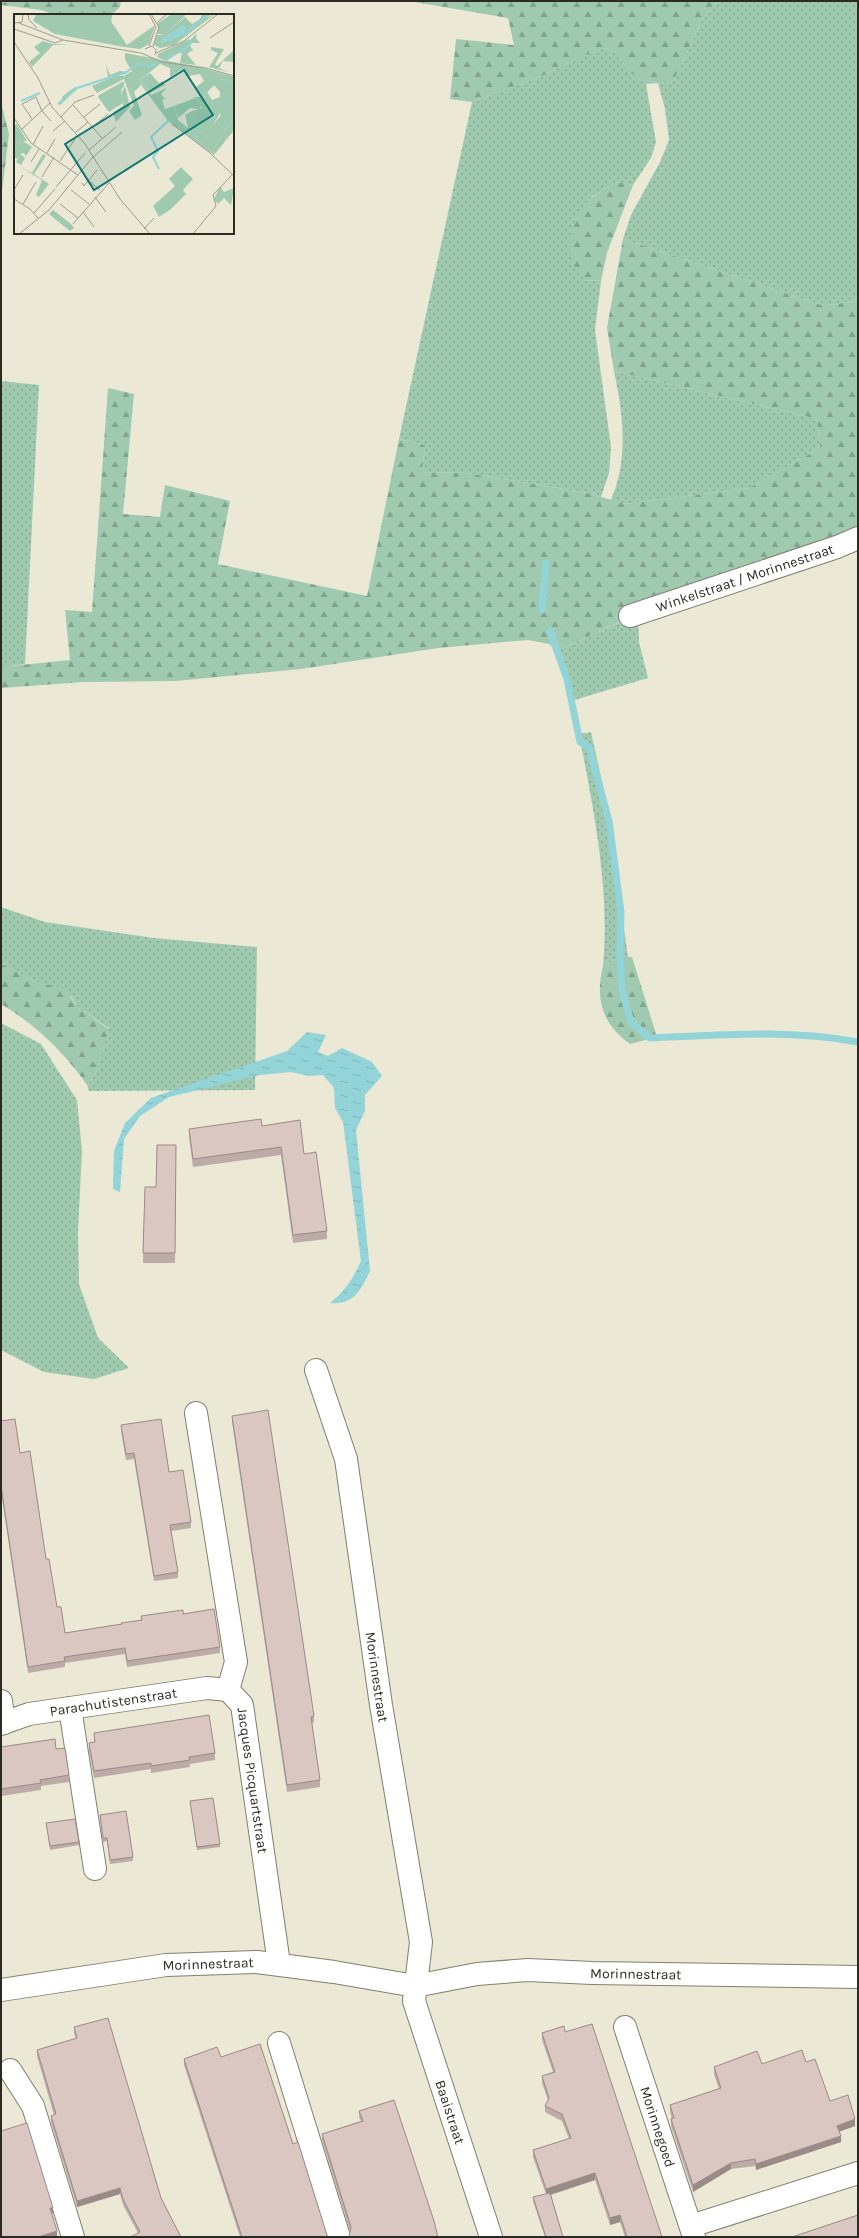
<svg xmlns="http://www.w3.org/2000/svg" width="859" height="2238" viewBox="0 0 859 2238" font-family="Karla,sans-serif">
  <defs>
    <pattern id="green-dots" width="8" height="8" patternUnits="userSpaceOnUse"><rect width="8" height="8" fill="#9fcab0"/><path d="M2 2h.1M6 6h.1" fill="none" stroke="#82a48f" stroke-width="1.8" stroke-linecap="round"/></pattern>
    <pattern id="forest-firs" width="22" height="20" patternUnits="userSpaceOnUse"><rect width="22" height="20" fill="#9fcab0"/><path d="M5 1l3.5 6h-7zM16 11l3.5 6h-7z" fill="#82a48f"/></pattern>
    <pattern id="water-ripples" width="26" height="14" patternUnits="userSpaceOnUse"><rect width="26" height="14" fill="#93d4d9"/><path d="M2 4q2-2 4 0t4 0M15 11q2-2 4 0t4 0" fill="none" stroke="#7fb6ba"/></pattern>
  </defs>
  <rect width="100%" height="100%" fill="#ebe8d6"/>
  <path fill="url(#green-dots)" d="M719 1H858V294L855 301 824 306 623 239 631 215 660 162 669 140 665 109 658 83 673 82 702 20Z
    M604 48 615 53 633 75 646 84 656 142 651 158 633 185 617 182 594 195 585 204 584 280 601 281 595 330 611 447 609 473 601 497 588 493 468 473 422 472 425 445 399 439 472 102 542 76 581 57Z
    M614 371 817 419 820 448 749 488 625 504 611 500C629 458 623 414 614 371Z
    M1 381 39 385 25 664 1 667Z
    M638 614 639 642 648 678 571 701 567 679 557 651Z
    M591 732 605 795 628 957H620L603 966C610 887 594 812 579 734Z
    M1 907 45 922 154 938 257 947 255 1090 89 1091 87 1085 96 1073 109 1028 79 1008 72 998 55 985H43L1 964Z
    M1 1023 41 1044 77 1100 82 1151 78 1232 79 1284 98 1338 129 1368 94 1379 44 1372 1 1350Z"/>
  <path fill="url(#forest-firs)" d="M1 1H121L120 7 111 15H55L41 10 1 5Z
    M409 1H719L702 20 673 82 646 84 633 75 615 53 604 48 581 57 542 76 472 102 450 99 456 39 514 45 508 18Z
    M1 102 9 134 1 199Z
    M617 182 633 185 607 253 601 281 584 280C581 276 577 272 575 267 564 248 571 219 586 203 594 194 606 188 617 182Z
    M623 239 824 306 855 301 858 294V534L648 609 557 651 549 644 528 640 438 648 301 669 176 681 84 682 1 688V667L70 660 65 610 92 612 108 388 134 394 123 514 160 517 165 485 230 501 218 564 367 596 399 439 425 445 422 472 468 473 588 493 625 504 749 488 820 448 817 419 614 371 607 328Z
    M620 957H632L657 1037 630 1044C602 1024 595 999 603 966Z
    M1 964 43 985H55L63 988 79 1008 109 1029 96 1073 87 1085C64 1052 36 1025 1 1004Z"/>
  <path fill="url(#water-ripples)" d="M307 1032 326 1035 318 1052 328 1056 342 1048 372 1062 382 1076 365 1095V1111L356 1130 370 1271C360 1291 354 1305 330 1303 345 1291 353 1279 361 1261L343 1122 335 1108 334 1088 323 1075 309 1076 291 1072 260 1075 169 1097 140 1116 124 1139 120 1192 113 1189 114 1151 125 1123 151 1098 287 1051Z"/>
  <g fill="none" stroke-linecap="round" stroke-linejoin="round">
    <path stroke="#93d4d9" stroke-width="7" d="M542 610 546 563
      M550 631 567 679 580 742 589 747 609 821 621 912 620 957 622 991 631 1022 650 1038C722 1035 787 1029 858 1042"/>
    <g stroke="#827f6f" stroke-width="24">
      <g id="minor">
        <path id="s1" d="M630 616 837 547 858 538"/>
        <path id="s2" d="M316 1370 346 1459 381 1705 421 1942 414 2001 491 2237"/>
        <path id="s3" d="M196 1413 236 1662 228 1690 242 1705 279 1964"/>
        <path d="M1 1701 4 1723"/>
        <path d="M70 1708 95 1869"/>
        <path id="s4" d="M1 1724 29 1714 207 1688 228 1690"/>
        <path id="s5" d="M1 1990 166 1965 257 1962 334 1972 415 1986 477 1974 528 1970 592 1973 858 1977"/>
        <path id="s6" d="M625 2027 694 2237"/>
        <path d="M279 2043 339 2237"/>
        <path d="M10 2070 33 2106 73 2237"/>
        <path d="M691 2226 858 2173"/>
      </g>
    </g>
    <use href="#minor" stroke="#fff" stroke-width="22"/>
  </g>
  <path fill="#bcaba6" d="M262 1126 304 1154 327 1231V1239L293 1243 281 1155 193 1167 189 1137V1129Z
    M176 1145 175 1263H143L145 1187H156Z
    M232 1416 314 1716V1722L312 1723 320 1780V1787L287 1792 232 1422Z
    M1 1421 20 1453 57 1607 65 1633 121 1624 141 1620V1616L183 1614 220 1647V1653L127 1667 125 1654 65 1663V1667L28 1673 1 1492Z
    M121 1425 169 1472 191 1522V1528L171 1531 178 1572V1578L154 1581 134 1459 126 1460 121 1431Z
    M94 1733 215 1753V1760L190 1764V1767L151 1773V1769L94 1778 89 1750V1743L94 1742Z
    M1 1747 56 1749 69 1775V1782L41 1786V1790L1 1796Z
    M190 1801 220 1844V1847L197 1850Z
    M100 1815 133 1857V1861L110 1864 107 1841 103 1842Z
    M46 1823 79 1842V1845L50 1850Z
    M74 2027 161 2198 181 2237 138 2233 123 2205 120 2194 77 2207 51 2122V2116L54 2115 37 2056V2050L76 2039 74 2033Z
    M565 2032 662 2237H625L620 2222 610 2225 595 2180 551 2195 563 2237H545L533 2201V2197L546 2194 533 2157V2150L569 2139 562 2121 545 2112V2106L548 2100 542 2083V2076L553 2072 542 2040V2033Z
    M221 2057 293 2144 327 2235 328 2237H240L184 2065V2059Z
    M806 2062 830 2101 855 2126 839 2132 841 2142 756 2170 755 2166 731 2169 693 2192 671 2126V2119H672L670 2112V2105L719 2089 714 2074V2067L762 2064Z
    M394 2100 350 2231 322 2140V2134L361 2121 359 2117V2111Z"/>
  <path fill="#998b87" d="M855 2119V2126L837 2132V2126Z
    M841 2136V2142L756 2170V2164Z
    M731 2163V2169L693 2192V2185Z
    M595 2173V2180L546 2196V2189Z
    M120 2188V2194L77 2207V2201Z
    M50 2208H53V2213L50 2214Z
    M620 2215V2222L610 2225V2218Z
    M57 2231V2237H38Z"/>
  <path fill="#dbc7c1" stroke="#998b87" d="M261 1119 262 1126 300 1120 304 1154 316 1152 327 1231 293 1235 281 1147 193 1159 189 1129Z
    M157 1145H176L175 1253H143L145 1187H156Z
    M268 1410 314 1716 311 1717 320 1780 287 1785 232 1416Z
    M15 1419 20 1453 30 1451 46 1559H49L57 1607H61L65 1633 122 1624 121 1623 142 1620 141 1616 183 1610V1614L214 1609 220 1647 127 1661 125 1648 64 1657 65 1661 28 1667 1 1486V1421Z
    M161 1419 169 1472 183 1470 191 1522 170 1525 178 1572 154 1576 134 1453 126 1454 121 1425Z
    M209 1715 215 1753 189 1757 190 1760 151 1766V1763L94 1771 89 1743 95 1742 94 1733Z
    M55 1739 56 1749 65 1748 69 1775 40 1780 41 1783 1 1789V1747Z
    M213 1798 220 1844 197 1847 190 1801Z
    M126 1811 133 1857 110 1860 107 1838H103L100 1815Z
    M75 1819 79 1842 50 1846 46 1823Z
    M108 2018 161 2198 181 2237H130L140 2232 123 2199 120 2188 77 2201 51 2116 56 2114 37 2050 77 2038 74 2027Z
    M592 2024 662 2237H627L620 2215 610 2218 595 2173 546 2189 533 2150 571 2138 562 2114 545 2106 549 2098 542 2076 555 2072 542 2033 564 2026 565 2032Z
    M260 2044 293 2144 298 2142 327 2235 328 2237H242L184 2059 217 2047 221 2057Z
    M802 2050 806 2062 815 2059 830 2101 848 2095 855 2119 837 2126 841 2136 756 2164 755 2159 731 2163 693 2185 671 2119 674 2118 670 2105 721 2088 714 2067 757 2051 762 2064Z
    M394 2100 434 2221 438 2237H349L351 2227 322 2134 363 2121 359 2111Z
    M27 2123 53 2208H50L57 2231 38 2237H1V2131Z
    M550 2193 563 2237H546L533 2197Z
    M858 2215V2237H792Z"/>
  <g text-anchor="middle" stroke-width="3" stroke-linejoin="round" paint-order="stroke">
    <g font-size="14" fill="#2b2a23" stroke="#f8f5e3">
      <text dy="5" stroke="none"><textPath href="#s1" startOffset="121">Winkelstraat / Morinnestraat</textPath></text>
      <text dy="5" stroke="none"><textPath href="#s2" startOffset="314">Morinnestraat</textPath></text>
      <text dy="5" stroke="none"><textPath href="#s4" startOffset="115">Parachutistenstraat</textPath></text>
      <text dy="5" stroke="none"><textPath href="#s3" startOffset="378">Jacques Picquartstraat</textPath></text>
      <text dy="5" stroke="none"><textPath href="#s5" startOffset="209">Morinnestraat</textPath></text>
      <text dy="5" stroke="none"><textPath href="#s5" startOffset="640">Morinnestraat</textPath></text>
      <text dy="5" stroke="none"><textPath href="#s2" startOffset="759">Baaistraat</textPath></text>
      <text dy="5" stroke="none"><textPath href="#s6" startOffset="105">Morinnegoed</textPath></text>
    </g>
  </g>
  <g transform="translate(14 14)">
    <rect width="220" height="220" fill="#ebe8d6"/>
    <path d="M22 0H92L113 31 141 11 135 30 126 35 110 33 41 20 19 7ZM158 0H170L171 2 150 21 144 20V9ZM189 0H196L188 6 201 0 160 31 146 34 140 31 143 21H150L171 3 178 10 185 6ZM168 12 172 14 168 21 147 29 148 26ZM175 25V30L153 47 143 43 144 40ZM29 27 39 30H57L39 31 18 53 15 48 26 39 20 33ZM118 57 127 71 120 78 128 101 121 106 115 97 120 92 110 65 83 79 78 72 101 62H110ZM136 59 145 69 149 67 151 71 136 79 126 66ZM207 65 220 68V102L198 138 182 125 187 117 200 110 207 101 196 85 189 82 193 78 198 86 206 83V78L200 71ZM110 67V72L107 76 109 89 95 98 84 83 85 81ZM111 72 116 93 102 108 99 98 109 92 108 78ZM181 84 188 90 187 93 185 95 176 94 164 104 160 92ZM188 94 198 95 201 105 183 111 178 97ZM7 127 18 133 12 142 10 139 6 140 11 144 7 151 2 148 6 141 3 145 0 143V133L3 134ZM29 140 32 142 20 160 35 170 25 183 22 181 28 166 6 153 18 159ZM167 153 179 165 169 176 172 180 156 196 145 203 139 192 161 172 155 165ZM206 173 210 178 220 174 217 191 210 184 204 190 200 185ZM39 196 57 210 60 214 56 217 35 200Z" fill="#9fcab0" fill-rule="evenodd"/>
    <path d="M87 0H98L97 10 102 29 94 28ZM183 19 182 24 186 29H178L176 32 179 36 173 40 182 51 166 49 168 39H164ZM197 33 210 35 201 50 203 52 220 36V48L209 47 205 54 214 58 195 53 204 39 197 36ZM111 39 186 53 220 63V68L207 65 189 82 196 85 207 97 200 110 192 118 187 117 182 125 198 138 220 102V116L200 141 154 107 125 68 111 46ZM146 50 156 54V63L169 55 174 62 186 60 190 67 182 73 186 83H180L188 90V94L198 95 201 104 183 111 178 97 171 101 174 114 164 106 160 92 151 95 148 86 151 85 147 80 153 74 137 81 126 66ZM92 51 96 61 106 57 115 58 63 75 45 92 49 82 61 73 74 72 94 63ZM3 110 13 127H9L23 136 7 127 3 134 0 133V112Z" fill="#9fcab0" fill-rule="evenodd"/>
    <path d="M168 12 172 14 168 21 147 29 148 26Z" fill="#93d4d9"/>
    <path fill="none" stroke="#93d4d9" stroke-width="2" d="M173 22 171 20 176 15 196 0M153 45 172 34 177 28 175 26M95 64 111 59 123 50 137 52 142 49M7 87 26 79M44 90 63 74 94 64M145 155 139 143 144 137 137 123 155 106"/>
    <path fill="none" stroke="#9e9c8e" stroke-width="1" d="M14 0 15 6 23 14M135 0 142 13 135 32M137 0 145 13 139 32M0 9 8 8 9 0M5 9 49 26 127 39 148 48 192 54 220 62M143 9 153 0M0 15 41 29 49 26M196 24 220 8M0 28 24 64 38 93 71 130 106 185 136 220M131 35 138 32 142 36 141 41M142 39 170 27 204 0M59 91 88 124M47 103 61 88 80 81M70 103 86 90M0 104 17 129 64 161M18 105 8 90 22 83 28 97 37 107M158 110 195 138 218 160M79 113 94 100M7 116 36 89M39 117 51 107M62 118 74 108M19 131 29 112M75 136 102 113M33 139 41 125M46 147 61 125M17 148 25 135M28 163 40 143M75 167 86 176M68 169 70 172 83 156M42 173 71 139M0 176 9 161M57 176 75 190M81 183 92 198M0 185 16 195 24 204M9 190 22 168M46 190 64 204M69 198 80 213M20 199 41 175M59 210 95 169M130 215 140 204M5 220 35 196 78 144 108 118M179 220 202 192 199 181 220 159"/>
    <path fill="#0f766e" fill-opacity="0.15" stroke="#0f766e" stroke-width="2" d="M170 56 199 101 80 176 51 130Z"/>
    <rect width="220" height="220" fill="none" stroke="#2b2a23" stroke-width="2"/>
  </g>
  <rect width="859" height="2238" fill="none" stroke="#2b2a23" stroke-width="4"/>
</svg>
